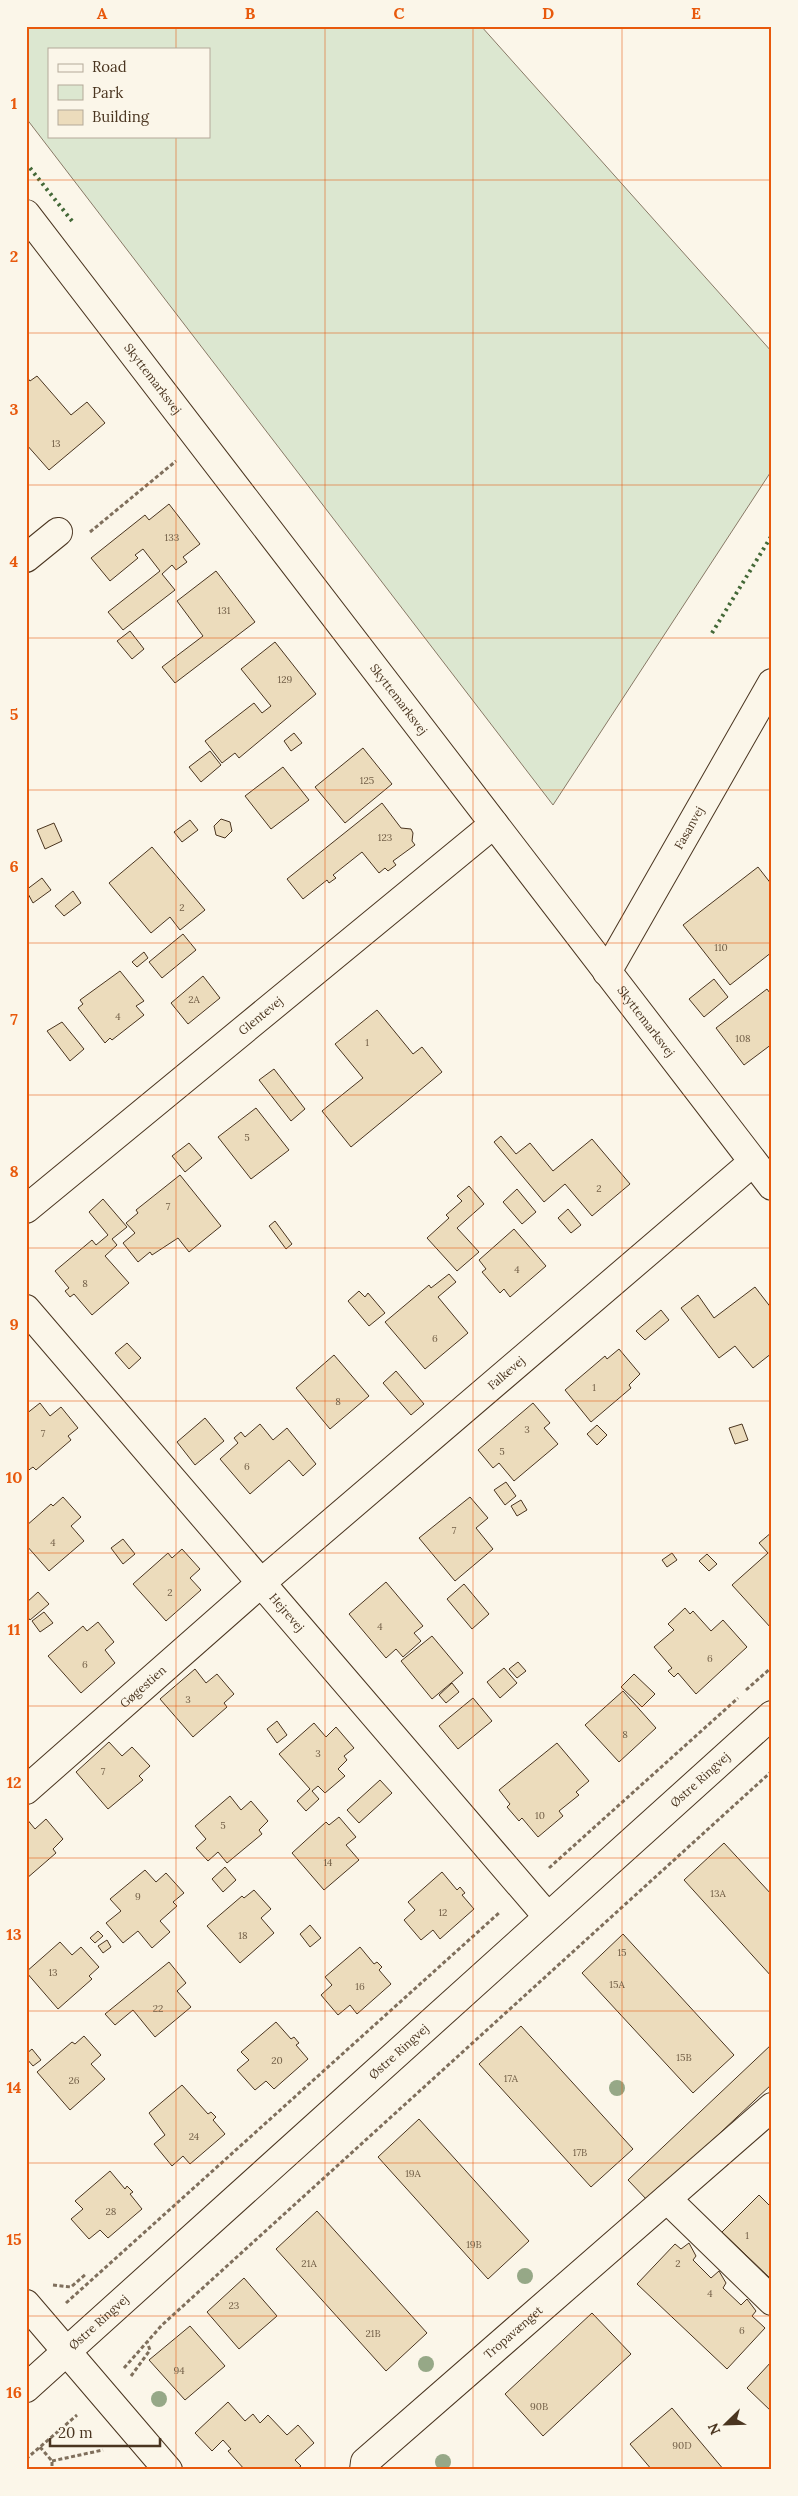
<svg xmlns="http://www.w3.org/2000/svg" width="798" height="2496" viewBox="0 0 798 2496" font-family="Lora,serif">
  <rect width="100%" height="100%" fill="#fbf6e9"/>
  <path fill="#dce7d0" stroke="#887966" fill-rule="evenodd" d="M26 26H481L772 352V470L553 805 26 118ZM49 49H209V136H49Z"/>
  <path fill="#ecdcbc" stroke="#4a3520" d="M26 376 30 381 37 376 71 415 87 402 105 423 49 470 26 444Z
    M169 504 200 544 183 557 187 562 176 570 172 565 162 574 175 590 123 630 108 612 160 571 143 549 135 555 138 558 110 581 91 558 145 515 149 520Z
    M216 571 255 622 175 683 162 667 203 636 177 601Z
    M130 631 144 649 132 659 117 641Z
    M275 642 316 694 239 758 235 753 222 763 205 741 254 703 262 713 271 706 241 669Z
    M294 733 302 743 291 751 284 741Z
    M363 748 392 784 345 823 315 787Z
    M210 751 221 765 201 782 189 767Z
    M283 767 309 800 271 829 245 796Z
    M382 803 401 828 411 829 413 833 412 841 415 845 393 861 396 865 388 871 385 868 379 873 362 852 333 875 336 878 329 883 327 880 303 899 287 879Z
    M221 819 230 822 232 831 225 838 216 835 214 826Z
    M190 820 198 830 182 842 174 832Z
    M54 823 62 841 45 849 37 830Z
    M152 847 205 910 180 930 170 917 151 933 109 883Z
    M758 867 772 885V952L730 985 683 925Z
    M42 878 51 890 33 903 26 890Z
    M73 891 81 903 64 916 55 906Z
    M183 934 196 950 162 978 149 962Z
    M144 952 148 958 137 967 132 962Z
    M120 971 144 1001 136 1006 144 1015 112 1040 110 1038 105 1043 78 1008 83 1004 80 1000Z
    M203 976 220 998 188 1024 171 1003Z
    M714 979 728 997 704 1017 689 999Z
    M767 989 772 996V1044L744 1065 716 1028Z
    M377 1010 413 1054 422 1047 442 1072 351 1147 322 1111 363 1078 335 1044Z
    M62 1022 84 1049 70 1061 47 1031Z
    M274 1069 305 1109 291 1121 259 1080Z
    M256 1108 289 1150 251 1179 218 1137Z
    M501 1136 516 1154 530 1143 553 1171 592 1139 630 1184 592 1216 565 1184 544 1202 494 1142Z
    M189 1143 202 1158 185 1172 172 1156Z
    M180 1175 221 1226 189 1252 178 1238 152 1255 150 1252 138 1262 123 1243 135 1233 126 1223 138 1213 136 1210Z
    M469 1186 484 1204 457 1228 479 1252 457 1271 427 1238 449 1218 446 1215 462 1201 457 1196Z
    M517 1189 536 1212 522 1224 503 1202Z
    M103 1199 127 1227 112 1239 117 1245 105 1256 129 1283 92 1315 74 1294 70 1297 65 1291 69 1288 55 1271 92 1240 96 1245 108 1235 89 1212Z
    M568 1209 581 1225 571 1233 558 1218Z
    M275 1221 292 1244 286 1249 269 1226Z
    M514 1229 546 1266 510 1297 504 1289 500 1293 482 1272 486 1269 479 1260Z
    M449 1274 456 1282 438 1297 468 1333 425 1369 385 1322 429 1285 431 1288Z
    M755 1287 772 1309V1353L753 1368 735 1346 719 1358 681 1308 698 1295 714 1318Z
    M359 1291 365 1297 368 1293 385 1313 369 1326 348 1301Z
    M661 1310 669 1320 645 1340 636 1331Z
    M127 1343 141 1358 129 1369 115 1353Z
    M619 1349 640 1374 629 1385 631 1388 591 1422 565 1390 605 1356 607 1359Z
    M334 1355 369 1396 330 1429 296 1388Z
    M396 1371 424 1404 411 1415 383 1383Z
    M40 1403 50 1416 61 1407 78 1428 68 1436 71 1440 36 1470 33 1467 26 1472V1414Z
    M533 1403 550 1423 544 1428 558 1444 514 1481 499 1463 493 1468 478 1450Z
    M205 1418 224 1441 195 1465 177 1442Z
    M260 1424 273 1440 287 1428 316 1464 303 1476 289 1460 250 1494 220 1459 238 1443 234 1438 241 1432 245 1437Z
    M742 1424 748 1440 735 1444 729 1428Z
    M597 1425 607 1435 597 1445 587 1434Z
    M506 1482 516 1496 505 1505 494 1490Z
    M63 1497 81 1517 71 1526 84 1541 49 1571 26 1545V1526L51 1504 53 1506Z
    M470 1497 488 1518 476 1528 493 1549 455 1581 419 1538Z
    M521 1500 527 1510 517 1516 511 1506Z
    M772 1532V1627L771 1628 732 1585 768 1553 759 1543Z
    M123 1539 135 1554 123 1564 111 1548Z
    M182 1549 200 1569 190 1578 201 1590 166 1621 133 1584 168 1553 172 1558Z
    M672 1553 677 1560 667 1567 662 1560Z
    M707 1554 717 1564 709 1571 699 1561Z
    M386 1582 423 1626 414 1633 421 1641 403 1657 396 1649 386 1658 349 1614Z
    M464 1584 489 1614 472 1629 447 1599Z
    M38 1592 49 1604 30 1620 26 1615V1603Z
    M685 1608 690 1614 693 1611 711 1631 723 1620 747 1647 696 1694 678 1673 674 1677 668 1671 672 1668 654 1647 674 1630 668 1624Z
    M44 1612 53 1623 40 1632 32 1621Z
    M98 1622 114 1642 105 1650 115 1663 81 1693 48 1656 83 1626 87 1631Z
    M432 1636 463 1673 432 1699 401 1661Z
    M518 1662 526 1671 517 1678 509 1669Z
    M504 1668 517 1683 500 1698 487 1682Z
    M195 1669 206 1683 217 1674 234 1694 224 1703 227 1707 193 1737 160 1699Z
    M634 1674 655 1694 642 1707 621 1687Z
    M452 1683 459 1692 446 1703 439 1695Z
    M623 1691 656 1728 619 1762 585 1725Z
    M473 1698 492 1721 458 1749 439 1726Z
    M277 1721 287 1735 277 1743 267 1729Z
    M314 1723 326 1737 336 1727 354 1748 344 1756 347 1760 338 1769 345 1776 325 1793 318 1786 312 1791 319 1799 306 1811 297 1801 310 1789 279 1754Z
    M109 1742 122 1756 132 1747 150 1766 139 1776 143 1780 108 1809 76 1772Z
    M557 1743 589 1781 576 1792 579 1795 559 1811 563 1816 538 1837 522 1818 519 1821 507 1807 510 1804 499 1790Z
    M380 1780 392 1793 359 1823 347 1810Z
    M230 1796 241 1810 251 1801 268 1821 259 1830 262 1834 227 1863 218 1852 208 1861 196 1848 206 1839 195 1826Z
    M339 1817 356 1837 346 1845 359 1860 324 1890 292 1853 326 1822 329 1825Z
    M26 1818 35 1829 46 1819 63 1839 53 1849 56 1853 26 1879Z
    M724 1843 772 1895V1977L684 1880Z
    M225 1867 236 1880 223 1892 212 1879Z
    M145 1870 156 1882 166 1873 184 1893 173 1902 177 1906 160 1921 170 1932 152 1948 138 1931 123 1943 106 1923 121 1911 110 1899Z
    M442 1872 457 1890 460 1887 465 1893 462 1895 474 1909 440 1939 433 1930 421 1940 404 1920 415 1910 408 1902Z
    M254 1890 271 1909 261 1918 274 1933 240 1963 207 1926 242 1896 244 1898Z
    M310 1925 321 1938 310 1947 300 1934Z
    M98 1931 103 1936 95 1943 90 1938Z
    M623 1934 734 2055 693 2093 582 1973Z
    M107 1940 111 1947 103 1953 98 1946Z
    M60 1942 72 1955 81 1947 99 1967 89 1976 92 1979 58 2009 26 1972Z
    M360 1947 374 1964 377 1962 382 1967 379 1970 391 1984 357 2014 350 2005 338 2015 321 1995 332 1985 325 1977Z
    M169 1962 186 1983 177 1991 191 2007 155 2037 133 2010 115 2025 105 2014Z
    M276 2022 291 2039 294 2037 299 2043 296 2045 308 2059 274 2089 266 2081 255 2090 237 2070 249 2060 241 2052Z
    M521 2026 633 2149 591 2187 479 2064Z
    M84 2036 101 2055 91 2064 105 2079 70 2110 37 2072 72 2042 75 2044Z
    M772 2044V2084L648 2201 628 2180Z
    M32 2049 41 2060 33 2066 26 2058V2054Z
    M182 2085 208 2114 211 2112 216 2117 213 2120 225 2134 190 2164 183 2156 172 2166 154 2144 165 2135 149 2113Z
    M419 2119 529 2241 488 2279 378 2157Z
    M110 2171 125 2189 127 2186 133 2192 130 2194 142 2209 108 2238 100 2230 89 2239 71 2219 83 2209 75 2201Z
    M759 2195 772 2208V2280L722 2232Z
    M317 2211 427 2333 386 2371 276 2249Z
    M689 2243 696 2256 693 2260 711 2278 719 2271 726 2283 723 2288 741 2305 747 2299 756 2311 752 2316 765 2328 727 2369 637 2284 675 2244 681 2249Z
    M244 2278 277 2316 239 2349 207 2312Z
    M592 2313 631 2354 543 2436 505 2394Z
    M190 2326 225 2366 185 2400 149 2360Z
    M772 2361V2412L747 2388Z
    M228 2402 245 2421 253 2414 260 2423 268 2415 287 2435 298 2425 314 2443 295 2460 301 2466 296 2470H245L228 2451 231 2449 223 2440 212 2451 195 2433Z
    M672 2408 724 2470H652L630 2444Z"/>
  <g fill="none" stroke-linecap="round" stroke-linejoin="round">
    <g stroke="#4a3520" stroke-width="30">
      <g id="minor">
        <path d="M26 558 58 532"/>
        <path id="s1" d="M607 972 772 683"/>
        <path id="s2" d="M26 1209 494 824"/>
        <path id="s3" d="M26 1309 547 1916"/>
        <path id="s4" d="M26 1790 261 1583 753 1162"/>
        <path d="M667 2199 772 2301"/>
        <path d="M26 2304 168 2470"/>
        <path id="s5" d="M364 2470 365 2462 772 2107"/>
      </g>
    </g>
    <g stroke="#4a3520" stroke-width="30">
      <g id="tertiary">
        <path id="s6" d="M26 214 772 1186"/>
        <path id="s7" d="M26 2388 772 1715"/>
      </g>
    </g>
    <path stroke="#7f6f5c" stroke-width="3" stroke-dasharray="4 2.5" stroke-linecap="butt" d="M90 532 176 461
      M746 1690 772 1667
      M549 1868 738 1698
      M53 2285 71 2287 86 2274
      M66 2303 500 1912
      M124 2368 162 2325 772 1771
      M131 2376 150 2350 147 2342
      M40 2447 52 2461V2470
      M26 2459 77 2415
      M52 2461 103 2450"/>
    <use href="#minor" stroke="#fbf6e9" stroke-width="28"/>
    <use href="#tertiary" stroke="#fbf6e9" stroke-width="28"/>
    <path stroke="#436837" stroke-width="4" stroke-dasharray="2.5 4" stroke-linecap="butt" d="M26 163 72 221
      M712 633 772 535"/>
  </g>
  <g fill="#96a887">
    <circle cx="617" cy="2088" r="8"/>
    <circle cx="525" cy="2276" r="8"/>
    <circle cx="426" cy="2364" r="8"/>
    <circle cx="159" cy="2399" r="8"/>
    <circle cx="443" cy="2462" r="8"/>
  </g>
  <path fill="none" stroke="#e8590c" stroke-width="1" stroke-opacity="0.55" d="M176 26V49M325 26V2470M473 26V2470M622 26V2470M176 136V2470M26 180H772M26 333H772M26 485H772M26 638H772M26 790H772M26 943H772M26 1095H772M26 1248H772M26 1401H772M26 1553H772M26 1706H772M26 1858H772M26 2011H772M26 2163H772M26 2316H772"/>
  <g text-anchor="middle" stroke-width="4" stroke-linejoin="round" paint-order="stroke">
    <g font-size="10" fill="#725f47">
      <text x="56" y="447">13</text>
      <text x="172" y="541">133</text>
      <text x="224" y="614">131</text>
      <text x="285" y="683">129</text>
      <text x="367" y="784">125</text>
      <text x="385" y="841">123</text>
      <text x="182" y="911">2</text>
      <text x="721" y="951">110</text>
      <text x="194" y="1003">2A</text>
      <text x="118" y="1020">4</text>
      <text x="743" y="1042">108</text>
      <text x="367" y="1046">1</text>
      <text x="247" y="1141">5</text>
      <text x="599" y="1192">2</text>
      <text x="168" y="1210">7</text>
      <text x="517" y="1273">4</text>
      <text x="85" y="1287">8</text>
      <text x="435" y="1342">6</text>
      <text x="594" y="1391">1</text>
      <text x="338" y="1405">8</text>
      <text x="527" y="1433">3</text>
      <text x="43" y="1437">7</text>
      <text x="502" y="1455">5</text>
      <text x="247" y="1470">6</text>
      <text x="454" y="1534">7</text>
      <text x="53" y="1546">4</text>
      <text x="170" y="1596">2</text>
      <text x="380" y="1630">4</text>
      <text x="710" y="1662">6</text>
      <text x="85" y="1668">6</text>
      <text x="188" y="1703">3</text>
      <text x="625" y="1738">8</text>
      <text x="318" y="1757">3</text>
      <text x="103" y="1775">7</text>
      <text x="540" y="1819">10</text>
      <text x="223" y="1829">5</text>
      <text x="328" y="1866">14</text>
      <text x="718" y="1897">13A</text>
      <text x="138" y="1900">9</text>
      <text x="443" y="1916">12</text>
      <text x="243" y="1939">18</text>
      <text x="622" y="1956">15</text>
      <text x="53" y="1976">13</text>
      <text x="617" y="1988">15A</text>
      <text x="360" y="1990">16</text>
      <text x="158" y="2012">22</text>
      <text x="684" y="2061">15B</text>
      <text x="277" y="2064">20</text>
      <text x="511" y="2082">17A</text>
      <text x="74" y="2084">26</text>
      <text x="194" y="2140">24</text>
      <text x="580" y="2156">17B</text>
      <text x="413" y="2177">19A</text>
      <text x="111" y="2215">28</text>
      <text x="747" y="2239">1</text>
      <text x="474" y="2248">19B</text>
      <text x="309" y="2267">21A</text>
      <text x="678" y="2267">2</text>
      <text x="710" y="2297">4</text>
      <text x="234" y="2309">23</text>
      <text x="742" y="2334">6</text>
      <text x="373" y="2337">21B</text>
      <text x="179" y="2374">94</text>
      <text x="539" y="2410">90B</text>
      <text x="682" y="2449">90D</text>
    </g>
    <g font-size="12" fill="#4a3520" stroke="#fbf6e9">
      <text dy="4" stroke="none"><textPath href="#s6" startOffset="208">Skyttemarksvej</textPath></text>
      <text dy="4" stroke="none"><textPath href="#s6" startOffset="612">Skyttemarksvej</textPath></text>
      <text dy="4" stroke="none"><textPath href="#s1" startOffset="166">Fasanvej</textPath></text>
      <text dy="4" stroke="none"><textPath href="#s2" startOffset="304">Glentevej</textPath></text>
      <text dy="4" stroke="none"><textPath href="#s6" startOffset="1018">Skyttemarksvej</textPath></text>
      <text dy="4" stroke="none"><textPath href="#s4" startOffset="636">Falkevej</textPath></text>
      <text dy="4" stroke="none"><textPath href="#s3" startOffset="400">Hejrevej</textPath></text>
      <text dy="4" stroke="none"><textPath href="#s4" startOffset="156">Gøgestien</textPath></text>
      <text dy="4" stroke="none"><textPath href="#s7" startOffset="908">Østre Ringvej</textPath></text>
      <text dy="4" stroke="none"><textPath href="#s7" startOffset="502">Østre Ringvej</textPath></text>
      <text dy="4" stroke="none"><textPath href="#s7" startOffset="98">Østre Ringvej</textPath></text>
      <text dy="4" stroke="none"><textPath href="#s5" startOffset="205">Tropavænget</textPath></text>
    </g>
  </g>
  <rect width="798" height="2496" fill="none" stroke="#fbf6e9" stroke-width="55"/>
  <rect x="48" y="48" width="162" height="90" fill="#fbf6e9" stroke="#b4a999"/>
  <rect x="58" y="64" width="25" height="8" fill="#fbf6e9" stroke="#b4a999"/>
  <text x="92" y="72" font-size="15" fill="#4a3520">Road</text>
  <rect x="58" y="85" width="25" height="15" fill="#dce7d0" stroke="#b4a999"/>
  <text x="92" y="98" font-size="15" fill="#4a3520">Park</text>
  <rect x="58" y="110" width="25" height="15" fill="#ecdcbc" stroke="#b4a999"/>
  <text x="92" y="122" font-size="15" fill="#4a3520">Building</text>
  <g transform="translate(726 2424) rotate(247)" stroke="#fbf6e9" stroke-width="4" paint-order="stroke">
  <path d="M0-4L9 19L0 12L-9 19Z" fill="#4a3520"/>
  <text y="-8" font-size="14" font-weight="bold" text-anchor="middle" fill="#4a3520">N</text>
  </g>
  <path d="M50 2438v8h110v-8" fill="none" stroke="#4a3520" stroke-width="2.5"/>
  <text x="58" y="2438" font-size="15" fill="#4a3520" stroke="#fbf6e9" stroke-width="4" paint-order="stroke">20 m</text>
  <rect x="28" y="28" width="742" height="2440" fill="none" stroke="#e8590c" stroke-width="2"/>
  <g font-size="16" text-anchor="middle" font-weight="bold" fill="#e8590c">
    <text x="102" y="19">A</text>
    <text x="250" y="19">B</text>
    <text x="399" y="19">C</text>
    <text x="548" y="19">D</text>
    <text x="696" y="19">E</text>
    <text x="14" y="109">1</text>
    <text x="14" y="262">2</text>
    <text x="14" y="415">3</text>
    <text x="14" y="567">4</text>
    <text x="14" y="720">5</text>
    <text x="14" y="872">6</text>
    <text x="14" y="1025">7</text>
    <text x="14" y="1177">8</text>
    <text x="14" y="1330">9</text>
    <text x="14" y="1483">10</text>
    <text x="14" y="1635">11</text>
    <text x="14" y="1788">12</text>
    <text x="14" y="1940">13</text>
    <text x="14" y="2093">14</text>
    <text x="14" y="2245">15</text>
    <text x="14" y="2398">16</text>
  </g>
</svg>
